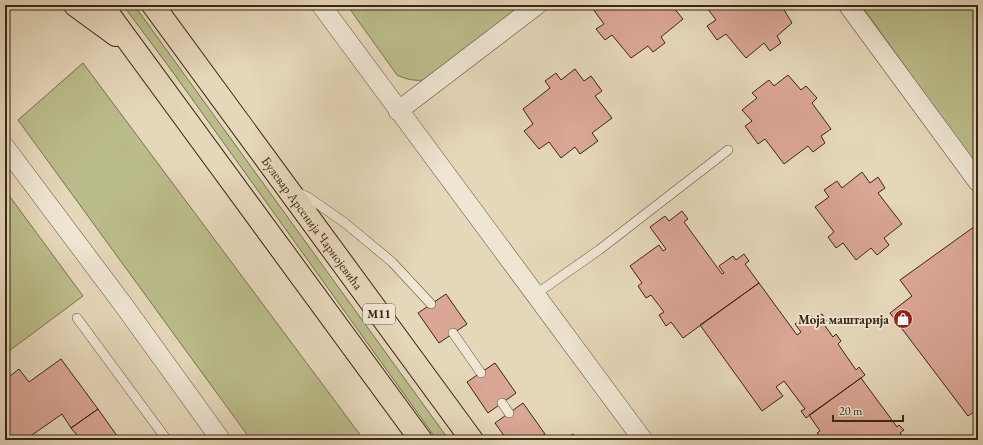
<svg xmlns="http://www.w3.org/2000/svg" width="983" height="445" viewBox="0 0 983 445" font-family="'EB Garamond',serif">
  <rect width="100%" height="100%" fill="#e5d7b9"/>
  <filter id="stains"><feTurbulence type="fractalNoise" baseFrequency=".005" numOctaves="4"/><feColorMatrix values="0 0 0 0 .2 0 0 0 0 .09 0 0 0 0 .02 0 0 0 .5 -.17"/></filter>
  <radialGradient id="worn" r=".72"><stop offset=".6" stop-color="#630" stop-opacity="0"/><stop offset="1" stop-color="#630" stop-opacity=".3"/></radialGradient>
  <path fill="#bbbc8b" stroke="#7a7151" d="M123 5H134L449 440H437L172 71Z
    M347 5H526L427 80C415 81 408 80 397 75Z
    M861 5H978V168Z
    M83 63 364 440H251L18 120Z
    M5 190 83 296 5 354Z"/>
  <path fill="#daa695" stroke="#3a2617" d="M598 5H675L673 7 683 19 661 37 665 43 653 52 648 46 631 58 612 35 605 40 596 29 604 24 593 9Z
    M705 5H781L792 23 777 36 781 43 770 51 764 43 746 58 726 34 717 40 707 26 716 20Z
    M575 69 584 81 591 76 602 91 595 96 612 118 592 133 598 141 580 154 575 147 561 158 549 142 539 149 524 131 533 124 523 109 550 88 545 81 556 73 561 80Z
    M788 75 801 90 806 86 817 98 812 103 831 129 821 136 825 143 813 152 808 146 784 164 765 139 758 144 745 126 752 121 742 110 757 98 752 93 769 80 774 86Z
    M862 172 870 183 878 177 885 188 878 193 902 224 884 238 889 245 877 255 871 248 856 260 843 243 836 248 828 237 834 232 815 207 829 197 824 190 837 181 842 188Z
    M682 211 688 219 684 222 722 274 724 273 719 266 733 256 736 260 744 254 749 261 745 264 759 283 683 338 671 322 666 326 659 315 664 312 651 295 646 298 638 286 642 283 630 266 659 245 663 251 666 249 650 227 665 216 669 221Z
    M978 224V409L968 416 890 313 912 296 900 280Z
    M759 283 797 335 801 332 795 324 810 314 813 319 822 314 827 321 823 323 833 337 836 334 841 341 838 344 856 370 859 367 865 375 806 418 801 411 805 409 784 381 776 387 783 396 762 411 700 325Z
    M446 294 467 324 439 343 418 313Z
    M61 359 98 409 71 428 62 414 32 435 36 440H5V399L10 395 5 388V380L19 369 29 382Z
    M495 363 516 393 488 413 467 382Z
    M861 378 897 427 899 425 904 430 900 433 905 440H827L825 438 822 439 817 433 820 431 809 415Z
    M523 403 545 434 536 440H507L495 423Z
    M98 409 120 440H81L71 428Z
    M573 434 577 440H564Z"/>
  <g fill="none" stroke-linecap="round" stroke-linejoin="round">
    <g stroke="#655240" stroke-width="10">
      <path id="service" d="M296 192 308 197 345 223 392 262 431 304
        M536 294 599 250 728 150
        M77 318 167 440
        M453 333 481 373
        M502 403 509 413"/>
    </g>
    <g stroke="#655240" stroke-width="20">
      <path id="minor" d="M321 5 643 440
        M848 5 978 182
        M398 111 537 5
        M5 147 122 303 221 440"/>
    </g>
    <g stroke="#3a2617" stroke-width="24">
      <g id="trunk">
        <path d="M75 5 116 35"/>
        <path d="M102 5 421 440"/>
        <path id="s1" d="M153 5 472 440"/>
      </g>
    </g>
    <use href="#service" stroke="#eee5d2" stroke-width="9"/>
    <use href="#minor" stroke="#eee5d2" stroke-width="19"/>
    <use href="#trunk" stroke="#e5d7b9" stroke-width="22"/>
  </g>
  <defs>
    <g id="shop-disc" transform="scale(1)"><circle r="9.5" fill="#8f2418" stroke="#eee5d2"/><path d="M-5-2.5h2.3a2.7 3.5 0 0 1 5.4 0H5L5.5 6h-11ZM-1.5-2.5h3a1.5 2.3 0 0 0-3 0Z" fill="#fff"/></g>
  </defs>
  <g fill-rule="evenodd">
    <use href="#shop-disc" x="903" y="319"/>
  </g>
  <g text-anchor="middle" stroke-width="4" stroke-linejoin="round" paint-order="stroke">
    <rect fill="#eee5d2" stroke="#705f4f" stroke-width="1" x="363" y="304" width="32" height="20" rx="3"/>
    <g font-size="12" font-weight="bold" fill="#3a2617">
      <text x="379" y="318">M11</text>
    </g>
    <g font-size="13" fill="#3a2617" stroke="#eee5d2">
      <text dy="5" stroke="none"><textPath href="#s1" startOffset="270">Булевар Арсенија Чарнојевића</textPath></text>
    </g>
    <g font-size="13" font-weight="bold" fill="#3a2617" stroke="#eee5d2" text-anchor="end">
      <text x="889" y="324">Моја маштарија</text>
    </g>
  </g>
  <rect width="983" height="445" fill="none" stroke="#e5d7b9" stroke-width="20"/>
  <rect x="6" y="6" width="971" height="433" fill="none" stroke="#3a2617" stroke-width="2"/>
  <rect x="10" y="10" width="963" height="425" fill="none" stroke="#3a2617"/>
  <path d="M833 415v6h70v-6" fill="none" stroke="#3a2617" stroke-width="2"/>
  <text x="839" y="415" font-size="12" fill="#3a2617" stroke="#eee5d2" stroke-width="3" paint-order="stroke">20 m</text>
  <rect width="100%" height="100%" filter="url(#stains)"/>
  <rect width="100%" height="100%" fill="url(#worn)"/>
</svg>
